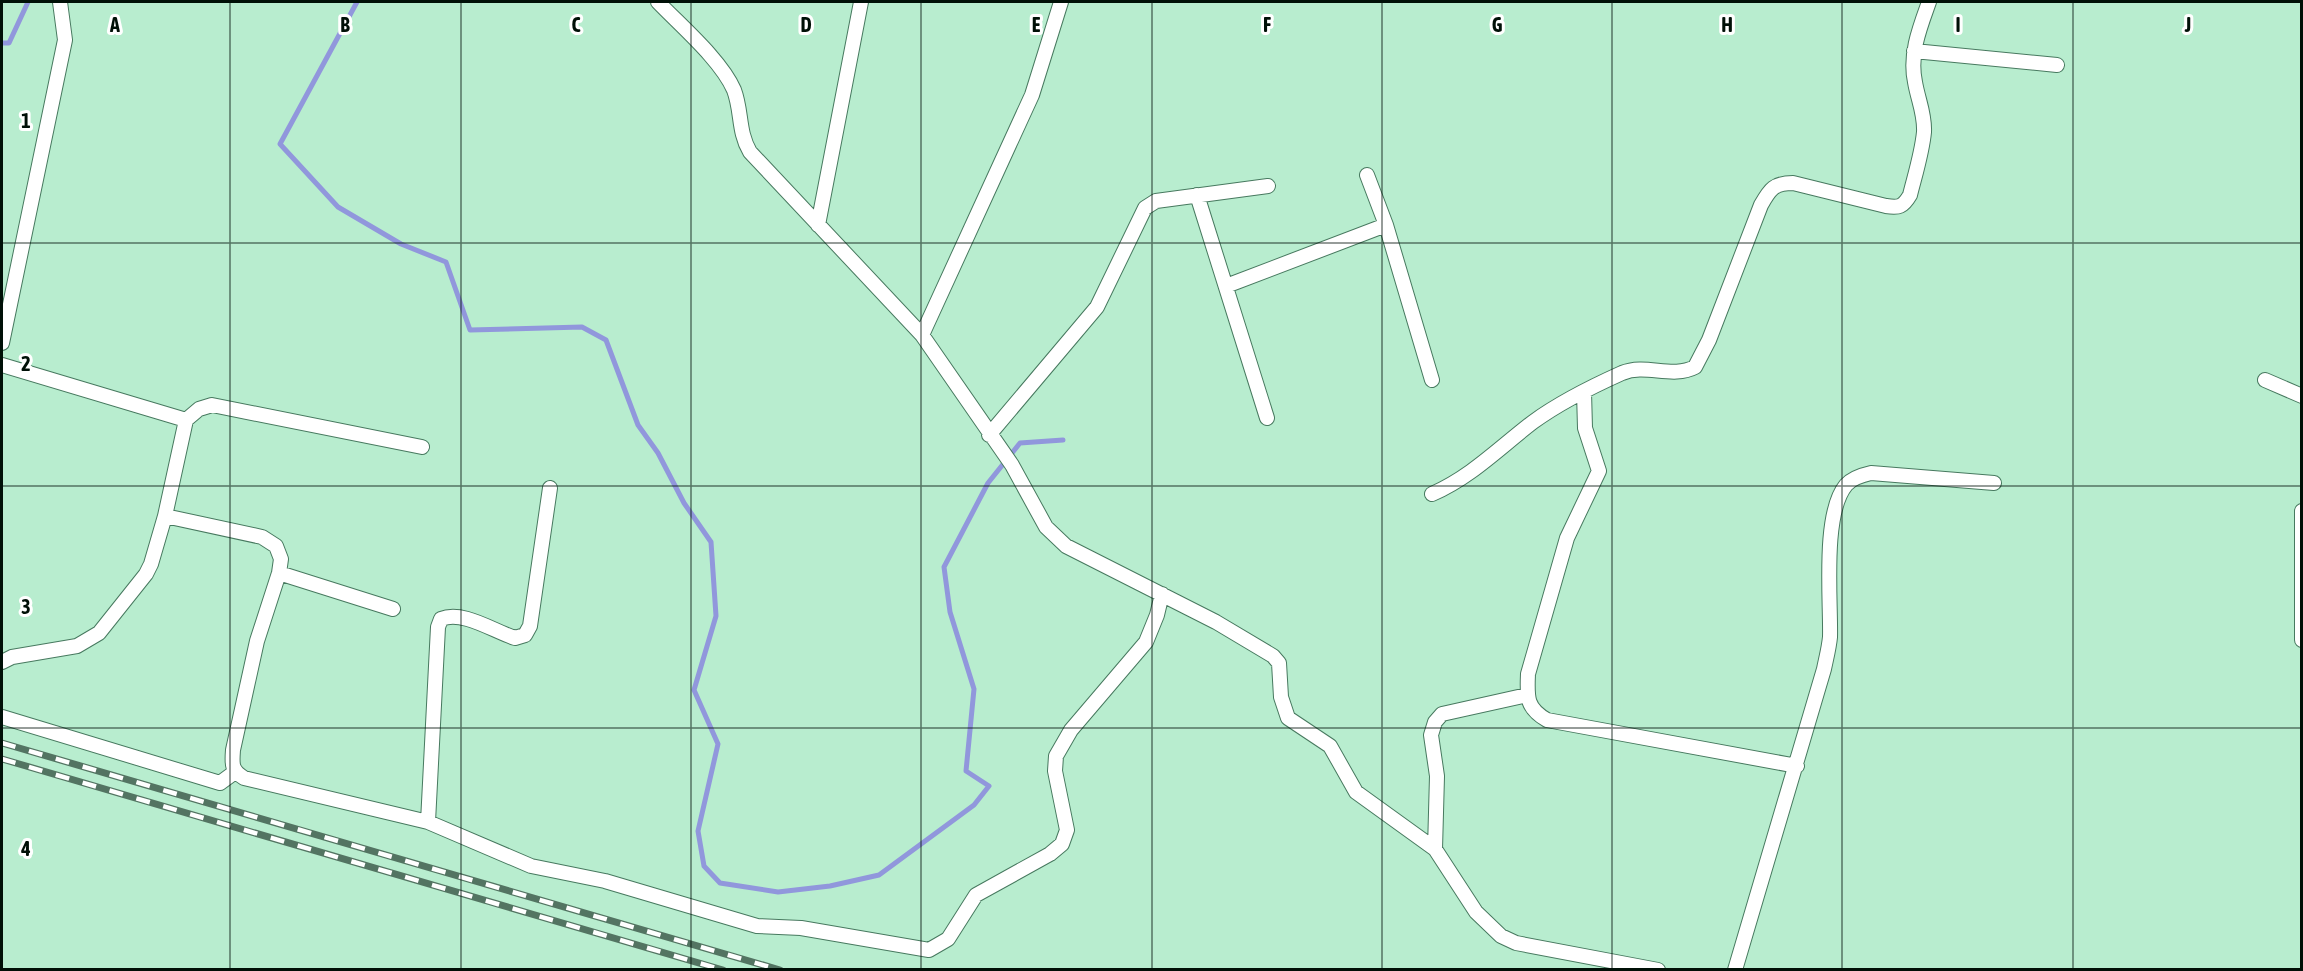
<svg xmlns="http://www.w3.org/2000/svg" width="2303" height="971" viewBox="0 0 2303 971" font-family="'Asap Condensed',sans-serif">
  <rect width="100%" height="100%" fill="#b8edcf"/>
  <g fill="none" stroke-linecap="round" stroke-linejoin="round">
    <path stroke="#9197dc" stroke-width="5" d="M357 2 280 144 338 207 401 244 446 262 470 330 582 327 606 340 638 425 658 453 684 503 711 542 716 616 694 690 718 744 698 831 704 866 720 883 778 892 830 886 879 875 974 805 989 786 966 771 974 689 950 612 944 567 988 483 1020 443 1063 440
      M2 43H9L28 2"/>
    <g stroke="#47795f" stroke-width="16">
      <path id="minor" d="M658 2C681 26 721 60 734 90 742 111 738 132 750 152L922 335 1012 465 1046 527 1066 546 1216 622 1273 656 1279 663 1281 697 1288 718 1330 746 1356 792 1435 849 1476 912 1501 936 1516 943 1658 970
        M1914 51 2057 65
        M1367 175 1386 225 1432 380
        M1197 195 1267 418
        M818 225 861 2
        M1226 286 1386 225
        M922 335 1032 95 1061 2
        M2 343 65 40 60 2
        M2 365 186 420
        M2265 380 2302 396
        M1584 392 1585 428 1599 471 1567 538 1528 674C1527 697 1526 708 1547 720L1797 766
        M989 435 1097 307 1145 208 1156 201 1268 186
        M1432 494C1471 477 1499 448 1533 422 1559 403 1593 386 1622 373 1646 363 1672 379 1695 367L1709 340 1761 205C1770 189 1774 183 1793 183L1886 206C1899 208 1903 207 1910 195 1915 175 1922 153 1924 132 1925 114 1918 100 1915 82 1909 54 1920 27 1929 2
        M2302 511V640
        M165 516 262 537 276 546 281 559 279 573 257 641 233 750C232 764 231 770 244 778L428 822 531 866 605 881 757 926 801 928 929 950 948 939 976 895 1050 854 1062 844 1067 830 1055 771 1056 756 1071 730 1146 642 1157 615 1162 594
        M279 573 393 609
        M2 662 12 657 77 646 99 633 146 574 151 564 165 516 186 420 199 409 212 405 422 447
        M2 717 220 783 235 772
        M428 822 438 627 441 619C463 610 493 631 515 638L525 635 530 626 550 488
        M1435 849 1437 776 1431 735 1435 722 1442 714 1527 695
        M1735 970 1824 669C1826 659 1829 648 1830 637 1831 601 1822 514 1846 485 1852 478 1862 475 1871 473L1994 483"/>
    </g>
    <use href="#minor" stroke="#fff" stroke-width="14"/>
    <g stroke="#537462" stroke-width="7">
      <path id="rail" d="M2 743 780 970
        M2 759 723 970"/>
    </g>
    <use href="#rail" stroke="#fff" stroke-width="4.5" stroke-dasharray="14" stroke-linecap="butt"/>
  </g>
  <path fill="none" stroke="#001007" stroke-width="1.5" stroke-opacity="0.55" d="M230 2V970M461 2V970M691 2V970M921 2V970M1152 2V970M1382 2V970M1612 2V970M1842 2V970M2073 2V970M2 243H2302M2 486H2302M2 728H2302"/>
  <g font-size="20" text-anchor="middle" font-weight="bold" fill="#001007" stroke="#fff" stroke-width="6" stroke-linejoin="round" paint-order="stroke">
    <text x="115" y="32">A</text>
    <text x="345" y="32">B</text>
    <text x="576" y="32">C</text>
    <text x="806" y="32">D</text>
    <text x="1036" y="32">E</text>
    <text x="1267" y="32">F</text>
    <text x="1497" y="32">G</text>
    <text x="1727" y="32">H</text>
    <text x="1958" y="32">I</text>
    <text x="2188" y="32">J</text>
    <text x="26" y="128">1</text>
    <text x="26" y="371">2</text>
    <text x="26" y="614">3</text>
    <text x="26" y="856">4</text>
  </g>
  <rect width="2303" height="971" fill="none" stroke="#001007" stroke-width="6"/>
</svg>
